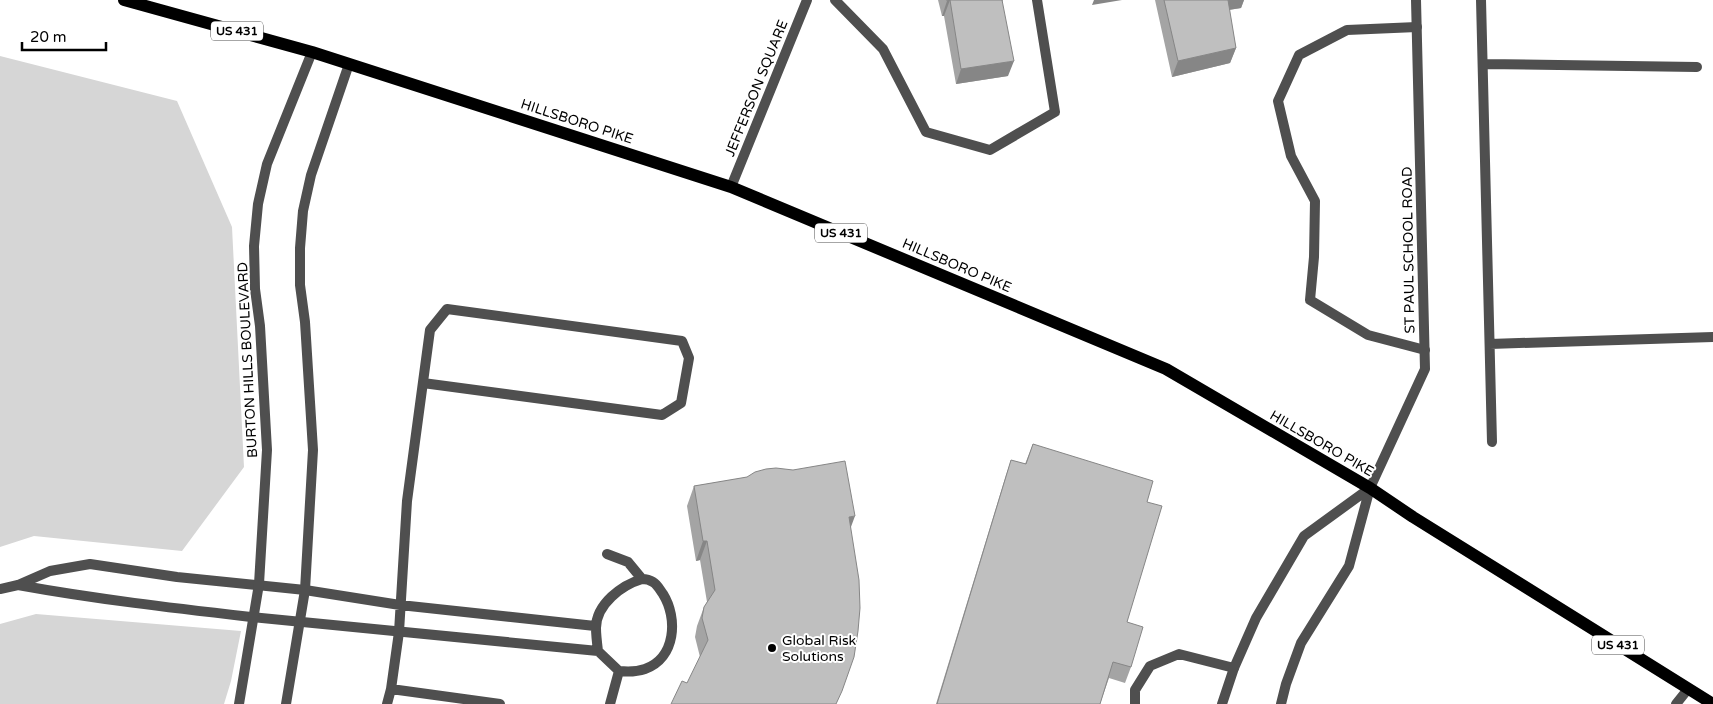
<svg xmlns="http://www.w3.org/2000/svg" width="1713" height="704" viewBox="0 0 1713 704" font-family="'Varela Round',sans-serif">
  <rect width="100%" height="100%" fill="#fff"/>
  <path fill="#d6d6d6" d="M0 56 177 101 232 227 244 467 182 551 34 536 0 547Z
    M36 614 241 631 231 681 224 704H0V624Z"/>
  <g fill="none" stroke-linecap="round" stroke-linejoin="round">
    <path stroke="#4f4f4f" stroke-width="10" d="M835 0 883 49 926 132 990 150 1055 112 1037 0
      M1481 0 1492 442
      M1417 27 1347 30 1299 55 1278 101 1291 156 1315 201 1314 257 1310 300 1368 335 1425 350
      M1483 64 1697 67
      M731 187 807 0
      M1490 344 1713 337
      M607 554 628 562 642 579
      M642 579C645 579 650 580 653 582 657 584 660 590 663 594 678 618 676 658 645 669 636 672 628 672 619 671L598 651C597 643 596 635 596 628 596 604 622 585 642 579Z
      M18 585C95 599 173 608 251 617 366 629 482 640 598 651
      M0 589 18 585 50 571 90 564 177 577 305 590 400 605 595 626
      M391 689 500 704
      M387 704 391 689 399 632 407 501 430 330 447 309 682 341 689 358 681 403 662 415 423 383
      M610 704 619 671
      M1135 704V690L1150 666 1179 654 1234 668
      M1676 704 1688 689"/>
    <path stroke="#4f4f4f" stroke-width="10" d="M239 704 259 584 267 450 260 326 255 289 254 246 258 204 267 164 312 52
      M286 704 305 590 313 450 305 322 300 285V248L303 211 311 175 349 64
      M1222 704 1234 668 1256 618 1304 536 1370 488
      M1281 704 1286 684 1301 643 1349 566 1370 488 1425 369 1416 0"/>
    <path stroke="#000" stroke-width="12" d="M124 0 312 52 731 187 1166 369 1370 488 1413 517 1713 704"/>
  </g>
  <path fill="#a4a4a4" d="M938 0H1003L1002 3 1008 76 956 84 944 16H942Z
    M1155 0H1244L1241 8 1229 10 1236 48 1230 63 1172 77Z
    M1033 444 1147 502 1127 622 1131 667 1125 683 1109 678 1100 704H936L1006 475 1011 460 1025 464Z
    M793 470 687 683 700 657 695 637 697 626 704 607 707 602 700 560 696 561 687 506 694 486Z"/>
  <path fill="#868686" d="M950 0 944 16H942L947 1Z
    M1094 0H1122L1092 5Z
    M1225 0H1244L1241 8 1221 11Z
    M1236 48 1230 63 1172 77 1178 61Z
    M1014 61 1008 76 956 84 961 69Z
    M855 516 848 535 849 517Z
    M703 541H707L700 560 696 561Z"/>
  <path fill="#bfbfbf" stroke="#868686" d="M947 0H1002L1014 61 961 69 950 0 947 1Z
    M1164 0H1228L1236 48 1178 61Z
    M1033 444 1153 481 1147 502 1162 506 1127 622 1143 627 1131 667 1113 662 1100 704H937L1011 460 1026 464Z
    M845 461 855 516 849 517 859 580 860 608 858 631 854 657 842 691 836 704H671L682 681 687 683 708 640 702 618 704 607 715 590 707 541H703L694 486 747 477 755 472 766 469 776 468 793 470Z"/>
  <circle fill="#000" stroke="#fff" stroke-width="2" cx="772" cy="648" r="5"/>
  <g text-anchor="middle" stroke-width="4" stroke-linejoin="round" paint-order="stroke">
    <g fill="#fff" stroke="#4c4c4c" stroke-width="1">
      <rect x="211" y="21.5" width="52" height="19" rx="4"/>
      <rect x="815" y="223.5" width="52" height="19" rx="4"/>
      <rect x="1592" y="635.5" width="52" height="19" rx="4"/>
    </g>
    <g font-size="12" font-weight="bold" fill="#000">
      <text x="237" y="35">US 431</text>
      <text x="841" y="237">US 431</text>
      <text x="1618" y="649">US 431</text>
    </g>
    <g font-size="14" fill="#000" stroke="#fff">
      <text transform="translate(756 88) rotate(-68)" y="5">JEFFERSON SQUARE</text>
      <text transform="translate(577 121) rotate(18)" y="5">HILLSBORO PIKE</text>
      <text transform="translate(1408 250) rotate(-91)" y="5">ST PAUL SCHOOL ROAD</text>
      <text transform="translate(957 265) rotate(23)" y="5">HILLSBORO PIKE</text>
      <text transform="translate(247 360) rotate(-93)" y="5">BURTON HILLS BOULEVARD</text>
      <text transform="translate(1322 443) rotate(30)" y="5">HILLSBORO PIKE</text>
    </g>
    <g font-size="14" fill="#000" stroke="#fff" text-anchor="start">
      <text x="782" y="645">Global Risk<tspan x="782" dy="16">Solutions</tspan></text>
    </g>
  </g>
  <path d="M22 42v8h84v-8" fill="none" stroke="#000000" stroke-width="2.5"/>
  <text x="30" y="42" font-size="15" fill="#000000" stroke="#ffffff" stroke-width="4" paint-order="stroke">20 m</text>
</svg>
